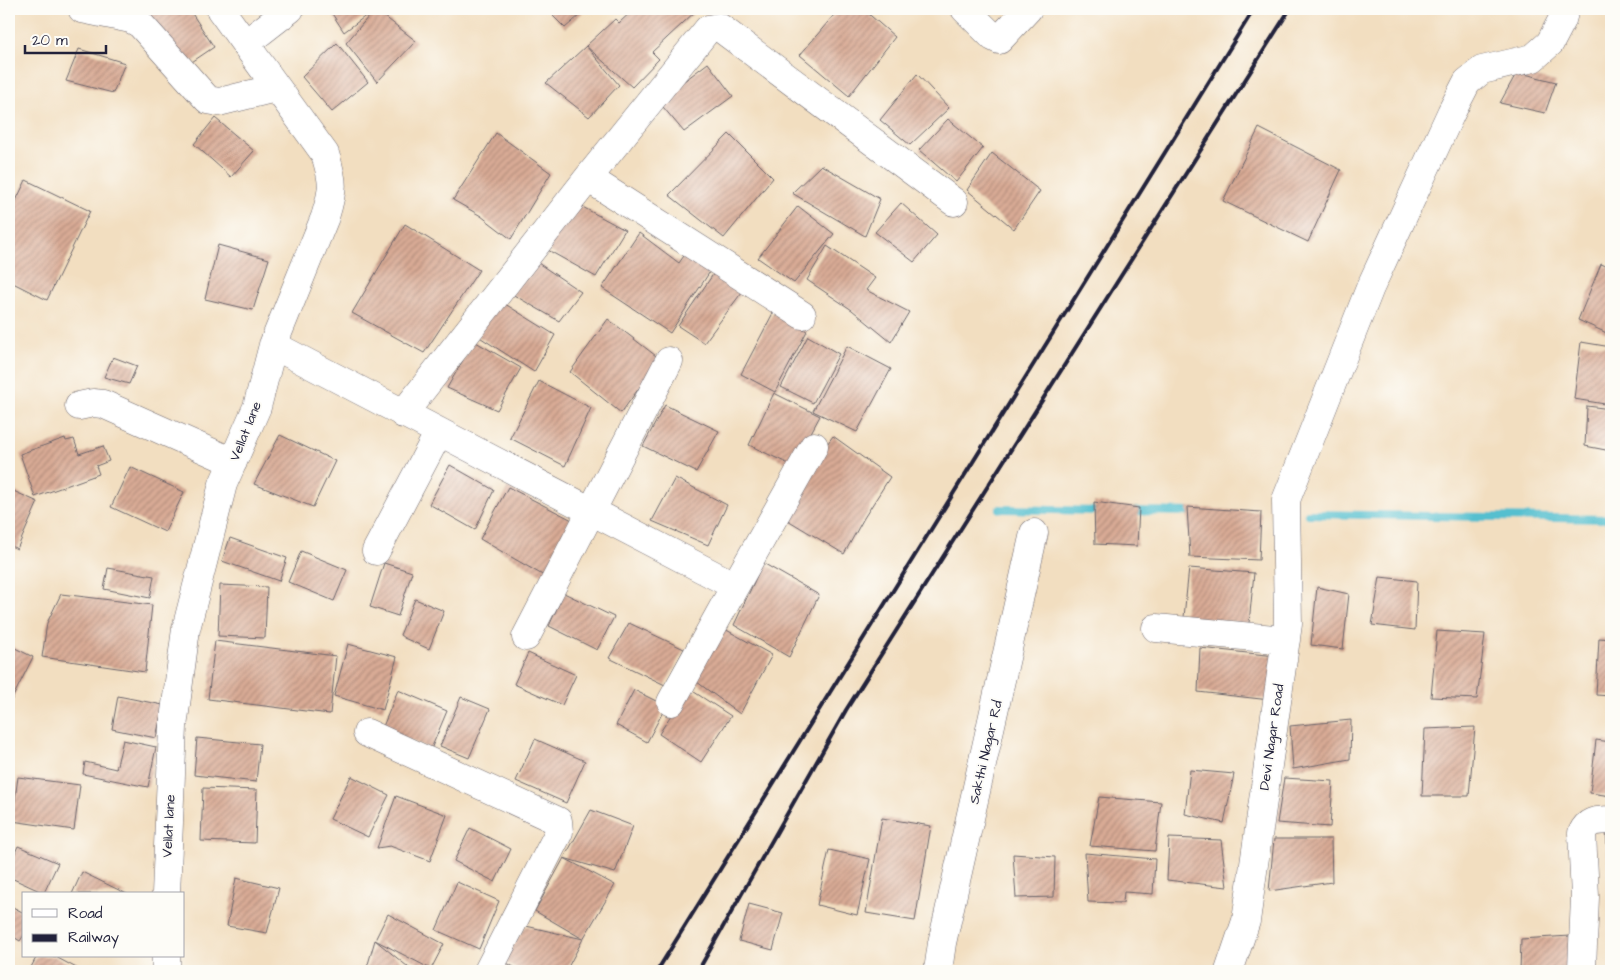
<svg xmlns="http://www.w3.org/2000/svg" width="1620" height="980" viewBox="0 0 1620 980" font-family="'Architects Daughter',sans-serif">
  <defs>
    <pattern id="building-hatch" width="6" height="6" patternUnits="userSpaceOnUse" patternTransform="scale(1.25)"><rect width="6" height="6" fill="#d9ab95"/><path d="M-1 1l2-2M0 6l6-6M5 7l2-2" fill="none" stroke="#b08b7b"/></pattern>
  </defs>
  <rect width="100%" height="100%" fill="#fdfcf7"/>
  <filter id="ink" filterUnits="userSpaceOnUse"><feTurbulence type="fractalNoise" baseFrequency=".02" numOctaves="2"/><feDisplacementMap in="SourceGraphic" scale="10" xChannelSelector="R" yChannelSelector="G"/><feConvolveMatrix kernelMatrix="1 2 1 2 8 2 1 2 1" color-interpolation-filters="sRGB"/></filter>
  <filter id="wash" filterUnits="userSpaceOnUse"><feTurbulence type="fractalNoise" baseFrequency=".0096" numOctaves="4" result="noise"/><feDisplacementMap in="SourceGraphic" scale="20" xChannelSelector="R" yChannelSelector="G"/><feGaussianBlur stdDeviation="1.12" result="paint"/><feColorMatrix in="noise" values="0 0 0 0 0 0 0 0 0 0 0 0 0 0 0 0 0 1.4 0 .05"/><feComposite in="paint" operator="in"/></filter>
  <g filter="url(#wash)">
    <rect width="100%" height="100%" fill="#f2dec0"/>
    <g fill="none" stroke-linecap="round" stroke-linejoin="round">
      <path stroke="#54bfcf" stroke-width="8" d="M1000 509 1103 511
        M1129 511 1198 512
        M1308 514 1611 519"/>
    </g>
    <g id="blocks">
      <path fill="url(#building-hatch)" d="M142 9H189L214 47 183 68Z
        M329 9H375L344 32Z
        M375 9 416 41 377 82 346 43Z
        M546 9H587L565 28Z
        M634 9H698L652 52 659 59 632 87 586 46 615 19 619 23Z
        M839 9H863L895 37 849 96 800 55Z
        M337 43 368 82 332 112 302 77Z
        M586 46 619 85 589 117 546 83Z
        M79 49 125 63 113 93 66 81Z
        M708 63 733 96 684 132 658 101Z
        M1517 72 1556 82 1545 113 1500 103Z
        M917 74 949 108 910 145 880 120Z
        M215 118 254 151 231 177 194 144Z
        M948 119 983 148 956 182 919 150Z
        M1259 128 1341 170 1308 242 1223 201Z
        M496 133 551 173 511 239 481 216 453 200Z
        M729 134 773 178 724 238 669 195Z
        M992 153 1040 191 1014 229 967 190Z
        M821 165 880 199 865 236 792 193Z
        M26 180 90 211 47 300 9 281V215Z
        M901 203 937 235 914 262 875 232Z
        M577 204 625 230 596 277 546 249Z
        M798 206 834 234 794 283 758 258Z
        M405 224 479 270 424 353 352 313Z
        M639 233 679 263 686 253 711 270 670 333 602 288Z
        M218 245 269 259 253 310 205 299Z
        M827 246 875 278 866 290 909 312 891 342 852 310 807 280Z
        M532 259 581 292 559 321 512 294Z
        M1601 264 1611 268V335L1578 320Z
        M714 273 742 292 704 343 678 326Z
        M497 299 555 335 534 372 478 336Z
        M773 313 807 331 775 392 741 374Z
        M608 319 660 359 621 413 570 372Z
        M808 336 839 354 813 403 781 387Z
        M474 341 521 368 497 410 447 388Z
        M1581 342 1611 347V405L1574 399Z
        M847 346 891 369 857 432 813 411Z
        M113 357 137 366 129 384 104 377Z
        M539 381 591 408 565 466 510 438Z
        M774 393 820 416 793 466 749 445Z
        M665 405 719 431 696 472 643 446Z
        M1587 406 1611 409V451L1585 446Z
        M280 435 335 461 313 507 254 484Z
        M833 436 890 477 864 518 844 554 781 516 803 477Z
        M65 438 66 441 74 439 79 454 103 446 109 461 96 466 99 474 35 497 20 454Z
        M450 465 494 490 475 530 429 504Z
        M130 467 184 492 165 532 111 507Z
        M675 478 727 505 708 545 652 521Z
        M508 487 576 522 546 577 480 539Z
        M9 489 38 502 17 549 9 545Z
        M1094 502 1139 508 1137 546 1095 544Z
        M1187 507 1261 512 1259 560 1190 557Z
        M230 538 287 558 279 581 222 561Z
        M301 551 347 570 334 601 288 582Z
        M384 563 412 572 398 616 370 607Z
        M763 563 819 595 789 657 734 625Z
        M108 568 154 576 150 598 104 589Z
        M1189 568 1254 573 1249 623 1184 617Z
        M1380 577 1417 581 1415 630 1372 625Z
        M220 585 267 587 265 638 218 636Z
        M1317 587 1349 594 1343 649 1311 645Z
        M564 593 614 617 597 650 549 626Z
        M61 594 152 605 145 672 42 657 47 623Z
        M415 599 444 611 429 649 404 638 400 635Z
        M629 623 684 649 665 685 609 658Z
        M721 627 772 655 740 714 693 679Z
        M1437 631 1485 634 1477 699 1431 697Z
        M1599 638 1611 639V696L1596 695Z
        M215 641 336 656 330 714 208 699Z
        M348 644 397 657 383 710 334 696Z
        M9 645 33 657 11 701 9 700Z
        M1200 648 1276 656 1270 700 1198 692Z
        M528 653 576 675 562 705 514 684Z
        M688 688 731 716 701 762 659 734Z
        M398 690 447 711 431 749 382 729Z
        M634 690 666 706 647 742 616 725Z
        M118 696 163 705 156 738 112 729Z
        M461 697 490 709 469 758 440 746Z
        M1351 720 1350 759 1293 769 1290 726Z
        M1475 727 1469 796H1422L1425 729Z
        M197 738 260 744 256 782 194 775Z
        M535 739 585 761 566 803 516 781Z
        M123 740 156 747 148 787 83 774 85 762 116 769Z
        M1596 740 1611 742V796L1590 793Z
        M1190 770 1234 774 1224 823 1185 814Z
        M351 776 389 795 368 837 330 819Z
        M18 777 80 785 74 830 12 821Z
        M1284 778 1333 781 1330 827 1277 823Z
        M203 788 257 790 255 843 201 841Z
        M396 796 447 815 430 861 390 846 377 848Z
        M1099 797 1161 802 1155 851 1090 846Z
        M591 810 633 826 615 873 564 858Z
        M882 818 931 826 915 921 866 913Z
        M470 828 511 849 495 882 454 861Z
        M1606 830H1611V864H1608Z
        M1169 838 1221 840 1227 887 1167 880Z
        M1274 839H1331L1332 882 1269 891Z
        M18 846 58 863 44 893 9 877V866Z
        M829 850 870 859 857 915 817 905Z
        M1085 853 1155 859 1153 894 1124 892 1123 903 1088 902Z
        M1013 854 1055 857 1054 897 1016 898Z
        M564 858 615 885 583 939 535 911Z
        M82 872 127 894H72Z
        M236 878 279 888 267 933 227 926Z
        M457 882 499 901 479 949 436 930Z
        M749 904 783 913 773 950 739 941Z
        M9 905 24 913V935L20 941 9 934Z
        M388 914 444 944 431 969 375 940 413 971H366L375 940Z
        M526 926 583 939 566 971H521L503 961Z
        M1570 936 1573 971H1520L1521 939Z
        M37 956H54L82 971H29Z"/>
    </g>
  </g>
  <g filter="url(#ink)">
    <use href="#blocks" fill-opacity="0" stroke="#6b646a" stroke-width="1"/>
    <g fill="none" stroke-linecap="round" stroke-linejoin="round">
      <g stroke="#6b646a" stroke-width="29">
        <path id="minor" d="M82 9 131 19 140 24 208 100 219 102 276 88
          M965 9 993 37 999 40 1028 9
          M245 44 290 9
          M588 178 802 315
          M273 345 735 586 671 702
          M79 406 93 403 103 404 233 462
          M403 414 588 178 708 29 719 27 954 202
          M376 551 439 432
          M735 586 814 446
          M1156 628 1286 640
          M526 637 669 361
          M367 733 558 821 559 832 488 971
          M166 894 173 727 186 629 223 484 257 407 273 345 325 217C334 188 334 183 325 154L220 9
          M166 956V971
          M1582 968 1585 897 1582 833C1588 819 1598 821 1611 820
          M938 971 942 943 1034 533
          M1229 971 1246 921 1288 624 1286 500 1370 288 1451 113 1467 82 1482 70 1533 58 1550 43 1562 20 1565 9"/>
      </g>
      <use href="#minor" stroke="#fff" stroke-width="28"/>
      <path stroke="#22223b" stroke-width="4" d="M657 971 1254 9
        M698 971 846 710 1290 9"/>
    </g>
  </g>
  <g text-anchor="middle" stroke-width="4" stroke-linejoin="round" paint-order="stroke">
    <g font-size="14" fill="#22223b" stroke="#fdfcf7">
      <text transform="translate(245 431) rotate(-68)" y="5">Vellat lane</text>
      <text transform="translate(1271 737) rotate(-82)" y="5">Devi Nagar Road</text>
      <text transform="translate(985 752) rotate(-77)" y="5">Sakthi Nagar Rd</text>
      <text transform="translate(168 826) rotate(-87)" y="5">Vellat lane</text>
    </g>
  </g>
  <rect width="1620" height="980" fill="none" stroke="#fdfcf7" stroke-width="30"/>
  <rect x="22" y="892" width="162" height="65" fill="#fdfcf7" stroke="#a5a5ac"/>
  <rect x="32" y="909" width="25" height="8" fill="#ffffff" stroke="#a5a5ac"/>
  <text x="68" y="918" font-size="15" fill="#22223b">Road</text>
  <rect x="32" y="934" width="25" height="8" fill="#22223b" stroke="#a5a5ac"/>
  <text x="68" y="942" font-size="15" fill="#22223b">Railway</text>
  <path d="M25 45v8h81v-8" fill="none" stroke="#22223b" stroke-width="2.5"/>
  <text x="32" y="45" font-size="15" fill="#22223b" stroke="#fdfcf7" stroke-width="4" paint-order="stroke">20 m</text>
</svg>
